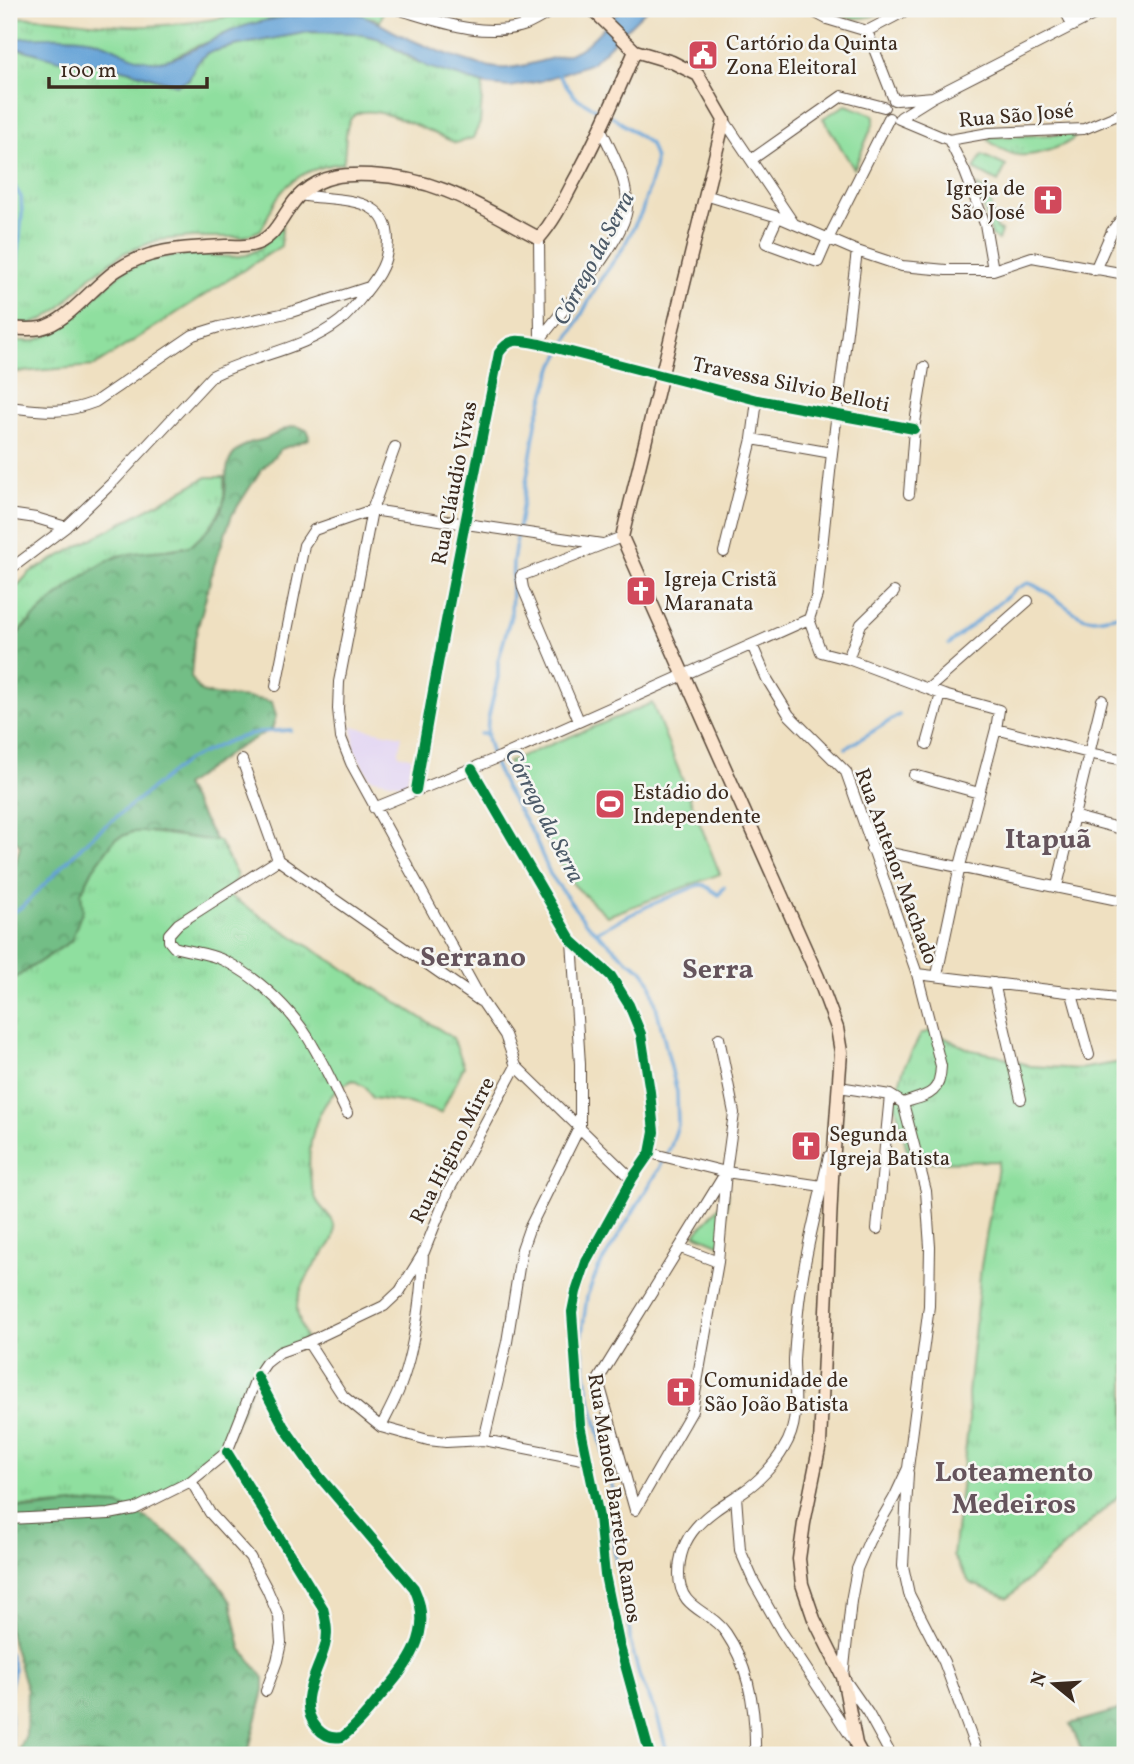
<svg xmlns="http://www.w3.org/2000/svg" width="1134" height="1764" viewBox="0 0 1134 1764" font-family="Vollkorn,serif">
  <defs>
    <pattern id="grass-tufts" width="24" height="20" patternUnits="userSpaceOnUse" patternTransform="scale(1.75)"><rect width="24" height="20" fill="#8fdf9f"/><path d="M3 7l-1-3M5 7V3M7 7l1-3M15 17l-1-3M17 17v-4M19 17l1-3" fill="none" stroke="#7cc088"/></pattern>
    <pattern id="forest-crowns" width="20" height="18" patternUnits="userSpaceOnUse" patternTransform="scale(1.75)"><rect width="20" height="18" fill="#73be86"/><path d="M2 6a3 3 0 1 1 6 0M12 15a3 3 0 1 1 6 0" fill="none" stroke="#609b6d"/></pattern>
  </defs>
  <rect width="100%" height="100%" fill="#f6f6f2"/>
  <filter id="ink" filterUnits="userSpaceOnUse"><feTurbulence type="fractalNoise" baseFrequency=".0143" numOctaves="2"/><feDisplacementMap in="SourceGraphic" scale="14" xChannelSelector="R" yChannelSelector="G"/><feConvolveMatrix kernelMatrix="1 2 1 2 8 2 1 2 1" color-interpolation-filters="sRGB"/></filter>
  <filter id="wash" filterUnits="userSpaceOnUse"><feTurbulence type="fractalNoise" baseFrequency=".00686" numOctaves="4" result="noise"/><feDisplacementMap in="SourceGraphic" scale="28" xChannelSelector="R" yChannelSelector="G"/><feGaussianBlur stdDeviation="1.57" result="paint"/><feColorMatrix in="noise" values="0 0 0 0 0 0 0 0 0 0 0 0 0 0 0 0 0 1.4 0 .05"/><feComposite in="paint" operator="in"/></filter>
  <g filter="url(#wash)">
    <rect width="100%" height="100%" fill="#efe0c1"/>
    <path fill="#e2d4f3" d="M352 726 402 736 398 754 412 758 406 785 370 778 355 752Z"/>
    <path fill="url(#grass-tufts)" stroke="#65845e" stroke-width="2" d="M275 9H384L380 22 374 18 331 12 282 18 197 46 168 60 155 62 139 60 94 40 68 38 9 39V18C55 15 102 28 148 26 191 24 233 16 275 9Z
      M309 32 353 33 377 38 417 62 483 84 480 123 473 138 456 143C436 136 365 94 350 120 343 132 347 150 343 163 316 166 291 175 276 200 270 209 267 220 261 230L244 237H192L158 240 124 253 90 277 59 309 42 320 31 324 9 321V52L21 49 110 65 177 85 189 79 197 63 207 53 234 46Z
      M1072 134 1075 137C1066 147 1032 157 1018 155 1008 154 995 146 988 140L989 137Z
      M282 225 281 246 94 366 9 373V341H34L56 332 123 271 155 258 189 254 232 257 247 255 261 248Z
      M207 477H224V502L218 515 206 532 191 546 117 557 57 598 22 628 9 644V595L30 572Z
      M132 832H151L219 841 237 876 228 895 453 1038 464 1066 441 1113 408 1103 372 1098 366 1088 353 1080C347 1083 339 1087 335 1092 309 1119 303 1165 316 1199 322 1213 338 1216 334 1236 332 1245 325 1252 319 1259 310 1271 297 1292 297 1308 297 1318 303 1330 306 1339L263 1359 225 1450 184 1481 131 1511C92 1495 49 1511 9 1506V982L71 941 81 907V893L93 869 115 839Z
      M930 1031 971 1050 998 1055 1030 1066 1080 1069 1116 1063 1125 1060V1490L1008 1598 970 1583 953 1556 969 1419 968 1394 981 1266 999 1161 910 1162 894 1099 905 1065 921 1034Z"/>
    <path fill="url(#forest-crowns)" stroke="#577452" stroke-width="2" d="M297 426 308 431 309 439 281 449 261 470 232 515 214 566 194 642 191 677 201 692C225 699 249 695 272 702L276 716 272 729 234 750 184 786 216 841 151 832H132L115 839 93 869 81 893 83 909 71 941 9 982V870L15 865 20 846 9 831V644C33 615 81 573 116 557 135 549 183 553 194 543 206 533 218 519 223 505 230 481 218 459 247 444 253 441 261 441 267 438 278 433 285 427 297 426Z
      M82 1503 118 1505 145 1517 182 1544 213 1576 231 1602 241 1648 264 1678V1690L249 1749 250 1755H17L26 1735 27 1690 9 1631V1506L33 1509Z
      M1125 1708V1755H1084L1070 1724Z"/>
    <path fill="#8fdf9f" stroke="#65845e" stroke-width="2" d="M822 9H891C866 21 846 21 822 9Z
      M846 105 874 115V122L854 169 823 118Z
      M982 155 1006 166 998 182 974 169Z
      M977 186 995 194 996 198 990 199 996 229 1001 231 998 240 992 236Z
      M652 703 720 874 607 916 574 885 549 845 508 762Z
      M728 1196 721 1245 695 1234Z"/>
    <path fill="#65a3d7" stroke="#50667a" stroke-width="2" d="M621 9H647L592 63 541 81 510 87 487 85 428 67 377 38 353 33 309 32 234 46 207 53 197 63 189 79 177 85 110 65 59 60 21 49 9 52V39C36 37 67 35 93 40 116 45 135 63 158 61 179 60 210 40 231 31 261 19 298 14 330 12 369 10 372 22 403 36 426 47 486 71 508 68 523 67 535 63 549 59 561 56 574 54 584 46 597 36 609 21 621 9Z"/>
    <g fill="none" stroke-linecap="round" stroke-linejoin="round">
      <path stroke="#65a3d7" stroke-width="3.5" d="M556 71 575 97 604 114
        M612 116 650 144 655 159 654 171 642 211 623 248 601 279 553 367 537 418 513 561 511 615 498 661V677L488 719 487 737 494 763 506 789 534 836 550 874 585 922 627 960 641 969 650 981 677 1092 678 1125 671 1146 655 1176 598 1269 587 1296 581 1340 588 1389 613 1491 611 1526 616 1562 628 1601 630 1641 640 1678 656 1712 668 1755
        M9 178 21 197 22 214 16 274
        M949 644 1016 589 1028 583C1052 590 1068 613 1086 618 1100 622 1111 613 1125 616
        M480 734H488
        M846 748 899 715
        M9 915 23 906 89 839 187 760 231 740 259 732 291 730
        M596 932 648 906 699 885H704L719 895 724 887
        M9 1653 14 1669 9 1693
        M9 1701 12 1755"/>
    </g>
  </g>
  <g filter="url(#ink)">
    <g fill="none" stroke-linecap="round" stroke-linejoin="round">
      <g stroke="#564536" stroke-width="12">
        <path id="street" d="M397 9C438 21 483 39 526 25 536 21 546 14 555 9
          M808 9 827 19 867 31
          M1064 9 1073 26
          M933 97 1105 9
          M894 100 867 31 909 9
          M897 100 933 97 901 117
          M899 119 949 140 965 172 985 224 993 270
          M724 120 794 224
          M949 140 989 133 1084 129 1125 112
          M751 160 842 96 884 107
          M705 195 778 217 857 251 902 266 946 270H993L1032 257 1125 274
          M778 217 766 243 818 262 828 239 889 118
          M539 238 540 338
          M1095 270 1112 231 1125 215
          M540 344 541 338C561 312 627 238 627 207 628 180 612 153 601 129
          M9 407C44 411 61 415 95 402L193 335 219 327 291 312 369 287
          M752 439 832 453
          M395 447 372 510 339 682 338 709 341 738 351 763 483 1003 505 1035 516 1066 632 1179
          M909 494 914 429 924 367
          M9 514 36 518 66 527
          M724 552 752 439 757 400
          M9 570 66 527 113 482 212 376C253 355 303 350 340 321 350 313 357 303 365 293 375 280 385 267 387 251 396 193 339 202 300 195
          M809 619 821 652 848 659 944 695 999 710 996 729 1093 754 1125 760
          M809 619 817 595 832 453 857 251
          M752 645 767 679 789 715 846 772 917 974 941 1066C940 1095 928 1095 903 1103
          M848 659 861 624 894 592
          M276 686 304 545 314 530 372 510 602 544
          M928 689 1028 601
          M579 721 523 588 521 576 622 537
          M927 744 941 694
          M242 760 278 860 480 1001
          M472 769 572 941 611 976 629 1005 641 1034 650 1092 654 1132 650 1153 632 1179 586 1262 576 1292 572 1312 580 1425 599 1517 605 1575 619 1643 650 1755
          M914 775 979 793
          M416 790C440 643 470 498 499 353 511 335 521 341 540 344L757 400 914 429
          M374 808 500 757 809 619
          M1073 816 1125 830
          M871 849 1118 900
          M278 860 178 924 169 934V941L174 947C191 952 210 953 225 961 259 978 295 1013 313 1046 326 1068 336 1091 347 1113
          M1057 886 1102 700
          M917 974 1125 999
          M937 975 960 866 996 729
          M994 983 1021 1099
          M1072 994 1089 1055
          M719 1038 734 1113 726 1172 718 1262 692 1411 635 1510 598 1380 726 1172
          M839 1087 890 1095 903 1103 926 1191 930 1247 929 1306 908 1468 894 1498 869 1541 857 1569 851 1601 843 1677 868 1713 891 1755
          M650 1153 726 1172 822 1186
          M877 1229 890 1095
          M681 1248 718 1262
          M308 1342 343 1396 381 1427 428 1440 446 1442 484 1440 587 1460
          M381 1427C387 1415 393 1404 398 1392 414 1354 422 1293 423 1252
          M484 1440 507 1342 522 1249 529 1229 580 1126V1064L572 941
          M227 1452 323 1608C326 1621 329 1633 325 1646 318 1674 295 1701 317 1728 324 1736 332 1739 342 1737 356 1727 368 1712 379 1698 408 1665 435 1633 414 1588L318 1475 284 1427 257 1376
          M908 1473 903 1566 909 1594 944 1662 978 1755
          M191 1481 210 1513 250 1557 267 1589 279 1617 281 1643 277 1661 266 1691
          M736 1496 740 1550 754 1582 782 1632 853 1740
          M9 1519 109 1514 135 1509 191 1481 227 1452 257 1376 266 1363 280 1352 308 1342 384 1306 400 1291 424 1252 448 1192 516 1066
          M755 1755C756 1714 750 1668 726 1633 710 1609 679 1611 679 1574 679 1529 712 1512 744 1491 759 1481 775 1464 784 1448 801 1421 794 1391 794 1360 795 1341 797 1321 799 1302 805 1253 818 1204 829 1156"/>
      </g>
      <g stroke="#564536" stroke-width="15">
        <path id="secondary" d="M592 9 635 51 672 62 698 75 724 120 622 537 818 977 837 1028 841 1052 832 1178 820 1444 804 1523 799 1559 802 1584 814 1619 843 1677 856 1744 862 1755
          M9 328C19 329 30 330 41 328 68 322 93 286 117 270 149 248 187 248 225 246 233 246 243 247 251 245 278 240 283 209 302 193 323 175 344 174 371 175 440 178 480 207 539 238 554 221 563 202 573 183 597 140 616 96 635 51"/>
      </g>
      <use href="#street" stroke="#fff" stroke-width="10"/>
      <use href="#secondary" stroke="#fbe5cf" stroke-width="12"/>
      <g stroke="#f6f6f2" stroke-width="15">
        <path id="cycleway" d="M472 769 572 941 611 976 629 1005 641 1034 650 1092 654 1132 650 1153 632 1179 586 1262 576 1292 572 1312 580 1425 599 1517 605 1575 619 1643 650 1755
          M416 790C440 643 470 498 499 353 511 335 521 341 540 344L757 400 914 429
          M227 1452 323 1608C326 1621 329 1633 325 1646 318 1674 295 1701 317 1728 324 1736 332 1739 342 1737 356 1727 368 1712 379 1698 408 1665 435 1633 414 1588L318 1475 284 1427 257 1376"/>
      </g>
      <use href="#cycleway" stroke="#00873e" stroke-width="10"/>
    </g>
  </g>
  <defs>
    <g id="civic-square" transform="scale(1.575)"><rect x="-9" y="-9" width="18" height="18" rx="4" fill="#d1495b" stroke="#f6f6f2"/><path d="M-.6-6.5H3V-4.5H.6V-3L4-1V1h2V6H-6V1h2V-1L-.6-3ZM-1.2 2.5V6h2.4V2.5Z" fill="#fff"/></g>
    <g id="church-square" transform="scale(1.575)"><rect x="-9" y="-9" width="18" height="18" rx="4" fill="#d1495b" stroke="#f6f6f2"/><path d="M-1.2-6h2.4v3.5h3.3v2.4h-3.3V6h-2.4V-.1h-3.3v-2.4h3.3Z" fill="#fff"/></g>
    <g id="stadium-square" transform="scale(1.575)"><rect x="-9" y="-9" width="18" height="18" rx="4" fill="#d1495b" stroke="#f6f6f2"/><path d="M0-5a6.5 5 0 1 0 0 10a6.5 5 0 1 0 0-10ZM-3.5-1.8h7v3.6h-7Z" fill="#fff"/></g>
  </defs>
  <g fill-rule="evenodd">
    <use href="#civic-square" x="703" y="55"/>
    <use href="#church-square" x="1048" y="200"/>
    <use href="#church-square" x="641" y="591"/>
    <use href="#stadium-square" x="610" y="804"/>
    <use href="#church-square" x="806" y="1146"/>
    <use href="#church-square" x="681" y="1392"/>
  </g>
  <g text-anchor="middle" stroke-width="5" stroke-linejoin="round" paint-order="stroke">
    <g font-size="21" fill="#3b2a1e" stroke="#f6f6f2" text-anchor="start">
      <text x="726" y="50">Cartório da Quinta<tspan x="726" dy="24">Zona Eleitoral</tspan></text>
      <text x="1025" y="195" text-anchor="end">Igreja de<tspan x="1025" dy="24">São José</tspan></text>
      <text x="664" y="586">Igreja Cristã<tspan x="664" dy="24">Maranata</tspan></text>
      <text x="633" y="799">Estádio do<tspan x="633" dy="24">Independente</tspan></text>
      <text x="829" y="1141">Segunda<tspan x="829" dy="24">Igreja Batista</tspan></text>
      <text x="704" y="1387">Comunidade de<tspan x="704" dy="24">São João Batista</tspan></text>
    </g>
    <g font-size="21" fill="#3b2a1e" stroke="#f6f6f2">
      <text transform="translate(1016 115) rotate(-5)" y="7">Rua São José</text>
      <text transform="translate(791 384) rotate(12)" y="7">Travessa Silvio Belloti</text>
      <text transform="translate(454 483) rotate(-79)" y="7">Rua Cláudio Vivas</text>
      <text transform="translate(897 866) rotate(70)" y="7">Rua Antenor Machado</text>
      <text transform="translate(452 1150) rotate(-63)" y="7">Rua Higino Mirre</text>
      <text transform="translate(615 1498) rotate(81)" y="7">Rua Manoel Barreto Ramos</text>
    </g>
    <g font-size="23" font-style="italic" fill="#4c5a68" stroke="#f6f6f2">
      <text transform="translate(593 258) rotate(-62)" y="8">Córrego da Serra</text>
      <text transform="translate(545 815) rotate(63)" y="8">Córrego da Serra</text>
    </g>
    <g font-size="28" font-weight="bold" fill="#65545c" stroke="#f6f6f2">
      <text x="1048" y="848">Itapuã</text>
      <text x="473" y="966">Serrano</text>
      <text x="718" y="978">Serra</text>
      <text x="1014" y="1481">Loteamento<tspan x="1014" dy="32">Medeiros</tspan></text>
    </g>
  </g>
  <rect width="1134" height="1764" fill="none" stroke="#f6f6f2" stroke-width="35"/>
  <g transform="translate(1054 1684) rotate(288)" stroke="#f6f6f2" stroke-width="5" paint-order="stroke">
  <path d="M0-5L12 26L0 18L-12 26Z" fill="#3b2a1e"/>
  <text y="-10" font-size="19" font-weight="bold" text-anchor="middle" fill="#3b2a1e">N</text>
  </g>
  <path d="M49 77v10h158v-10" fill="none" stroke="#3b2a1e" stroke-width="3.5"/>
  <text x="60" y="77" font-size="21" fill="#3b2a1e" stroke="#f6f6f2" stroke-width="5" paint-order="stroke">100 m</text>
</svg>
